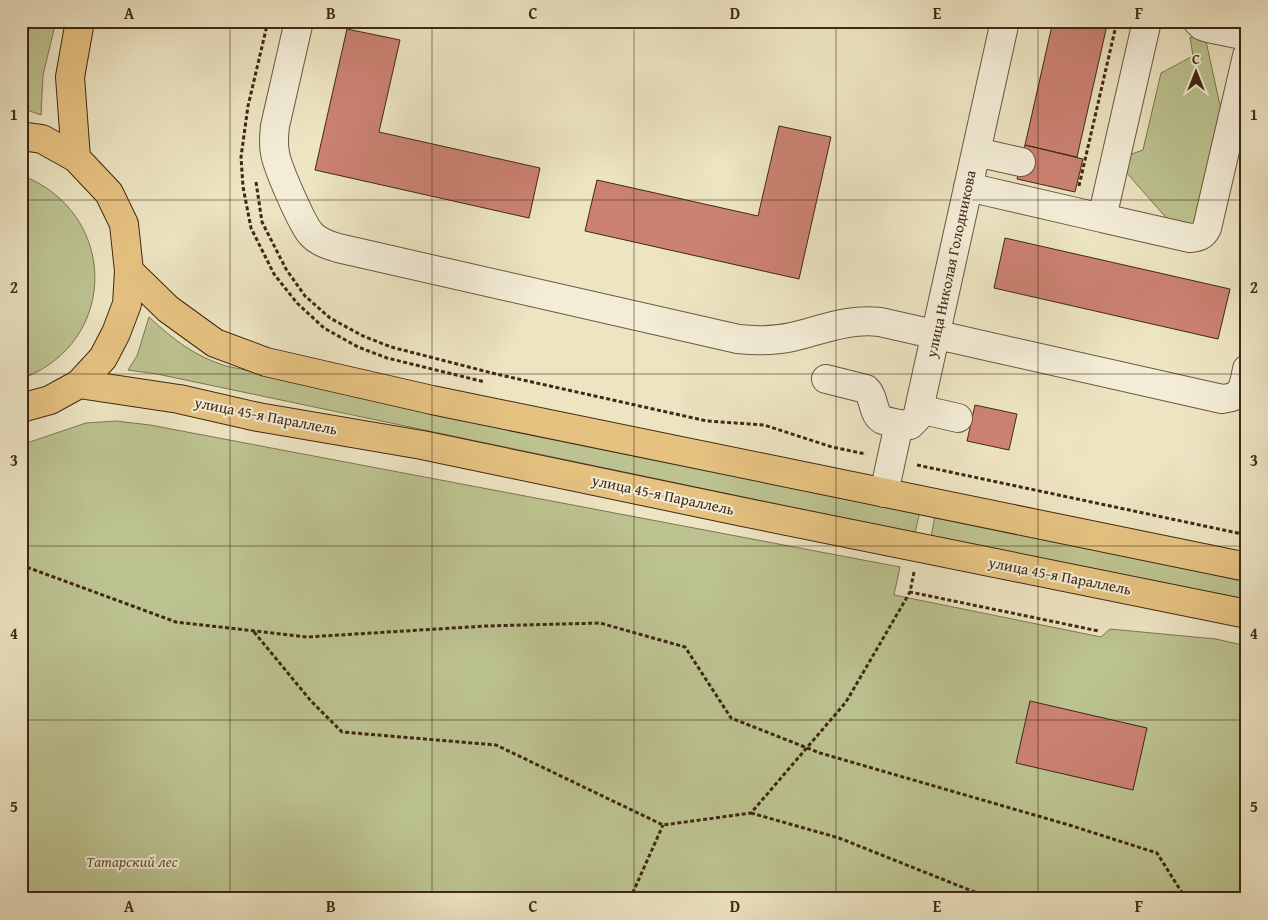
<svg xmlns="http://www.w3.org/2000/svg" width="1268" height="920" viewBox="0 0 1268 920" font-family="'Gentium Book Plus',serif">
  <rect width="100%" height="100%" fill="#ede4c2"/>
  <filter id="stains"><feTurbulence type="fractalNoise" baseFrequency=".004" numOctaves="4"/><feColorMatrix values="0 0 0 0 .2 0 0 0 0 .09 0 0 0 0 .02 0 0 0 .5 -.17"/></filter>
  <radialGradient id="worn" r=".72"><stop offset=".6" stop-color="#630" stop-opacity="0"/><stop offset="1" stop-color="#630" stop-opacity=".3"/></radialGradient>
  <path fill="#bcc390" stroke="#7e7652" d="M31 21H56L43 75 41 115 21 108V67Z
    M1190 37 1206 41 1221 110 1194 228 1170 222 1125 171 1129 155 1143 150 1161 73 1193 56Z
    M21 175C119 212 120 343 21 379Z
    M149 317C174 340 194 356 226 366L920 511 915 533 157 374 128 370 137 356Z
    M116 421 150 425 900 567 894 595 1101 637 1110 629 1216 639 1247 646V899H21V445L86 423Z
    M935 515 1247 582V604L931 537Z"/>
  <path fill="#cb8272" stroke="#412814" d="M1053 21H1108L1077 157 1025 145Z
    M347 29 400 40 379 132 540 168 529 218 315 170Z
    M779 126 831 137 799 279 585 231 597 180 758 216Z
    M1025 145 1083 159 1075 192 1017 179Z
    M1005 238 1230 289 1218 339 994 288Z
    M975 405 1017 414 1009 450 967 441Z
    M1030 701 1147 728 1133 790 1016 763Z"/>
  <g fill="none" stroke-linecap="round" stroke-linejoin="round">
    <g stroke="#6c5740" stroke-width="30">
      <path id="minor" d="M299 21 275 126C274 135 273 144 275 153 277 167 302 224 311 234 318 242 328 245 338 248L738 339C757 341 774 341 792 337 822 330 849 318 880 322L1222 399C1243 397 1243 388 1247 369
        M1147 21 1102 218 1190 238C1199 237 1203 236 1207 228L1247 56
        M1197 21 1202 26 1208 28 1247 36
        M976 152 1021 162
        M968 187 1102 218
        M826 379 866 389C875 397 872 415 883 420 888 422 894 423 899 424
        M919 409 958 418
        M884 493 899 424 910 425 917 418 1005 21"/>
    </g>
    <g stroke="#412814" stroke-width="30">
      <path id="major" d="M21 136 42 139 76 158 109 193 124 224 129 271 127 304 116 333 103 358 79 384 50 400 21 408
        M76 158 70 77 80 21
        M129 271 168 309 215 343 266 362 432 400 1247 567
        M79 384 179 399 258 417 422 445 743 512 1247 614"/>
    </g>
    <path stroke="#412814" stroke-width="3" stroke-dasharray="4 2.5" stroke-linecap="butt" d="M268 21 248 106 241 157 243 187 251 228 274 274 297 303 324 328 358 347 387 358 485 382
      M256 182 262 222 286 269 305 296 330 318 363 336 391 347 496 374 707 421 764 425 832 447 866 454
      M1079 186 1117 21
      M917 465 1247 535
      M21 565 176 622 307 637 486 626 600 623 685 647 731 718 820 753 1069 825 1157 853 1186 899
      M914 572 910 592 1099 631
      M254 632 311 701 342 732 496 745 663 825 751 813 846 702 910 592
      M751 813 839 838 992 899
      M630 899 663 825"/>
    <use href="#minor" stroke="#f3edd7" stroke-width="28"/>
    <use href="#major" stroke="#e6c281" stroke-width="28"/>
  </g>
  <path fill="none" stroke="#412814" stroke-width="1" stroke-opacity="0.55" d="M230 21V899M432 21V899M634 21V899M836 21V899M1038 21V899M21 200H1247M21 374H1247M21 546H1247M21 720H1247"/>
  <g text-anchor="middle" stroke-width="4" stroke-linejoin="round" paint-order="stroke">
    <g font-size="15" fill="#412814" stroke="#f3edd7">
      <text transform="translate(951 264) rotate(-78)" y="5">улица Николая Голодникова</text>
      <text transform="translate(266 416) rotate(11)" y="5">улица 45-я Параллель</text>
      <text transform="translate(663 495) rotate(12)" y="5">улица 45-я Параллель</text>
      <text transform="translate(1060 576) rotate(11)" y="5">улица 45-я Параллель</text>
    </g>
    <g font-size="15" font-style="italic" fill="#604f33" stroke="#f3edd7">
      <text x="132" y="867">Татарский лес</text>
    </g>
  </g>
  <rect width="1268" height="920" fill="none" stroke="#ede4c2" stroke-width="55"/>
  <g transform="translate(1196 72)" stroke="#f3edd7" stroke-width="4" paint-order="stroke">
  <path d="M0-4L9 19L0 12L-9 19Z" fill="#412814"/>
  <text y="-8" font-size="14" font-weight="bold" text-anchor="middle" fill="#412814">С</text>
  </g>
  <rect x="28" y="28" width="1212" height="864" fill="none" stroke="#412814" stroke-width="2"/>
  <g font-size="16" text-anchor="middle" font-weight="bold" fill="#412814">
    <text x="129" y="19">A</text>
    <text x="331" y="19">B</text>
    <text x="533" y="19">C</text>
    <text x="735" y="19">D</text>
    <text x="937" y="19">E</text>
    <text x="1139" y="19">F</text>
    <text x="14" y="120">1</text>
    <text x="1254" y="120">1</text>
    <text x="14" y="293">2</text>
    <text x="1254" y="293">2</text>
    <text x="14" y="466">3</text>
    <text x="1254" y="466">3</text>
    <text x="14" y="639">4</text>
    <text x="1254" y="639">4</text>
    <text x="14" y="812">5</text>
    <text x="1254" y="812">5</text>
    <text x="129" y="912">A</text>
    <text x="331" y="912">B</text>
    <text x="533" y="912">C</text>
    <text x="735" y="912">D</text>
    <text x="937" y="912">E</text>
    <text x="1139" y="912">F</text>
  </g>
  <rect width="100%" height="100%" filter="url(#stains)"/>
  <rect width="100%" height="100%" fill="url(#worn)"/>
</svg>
